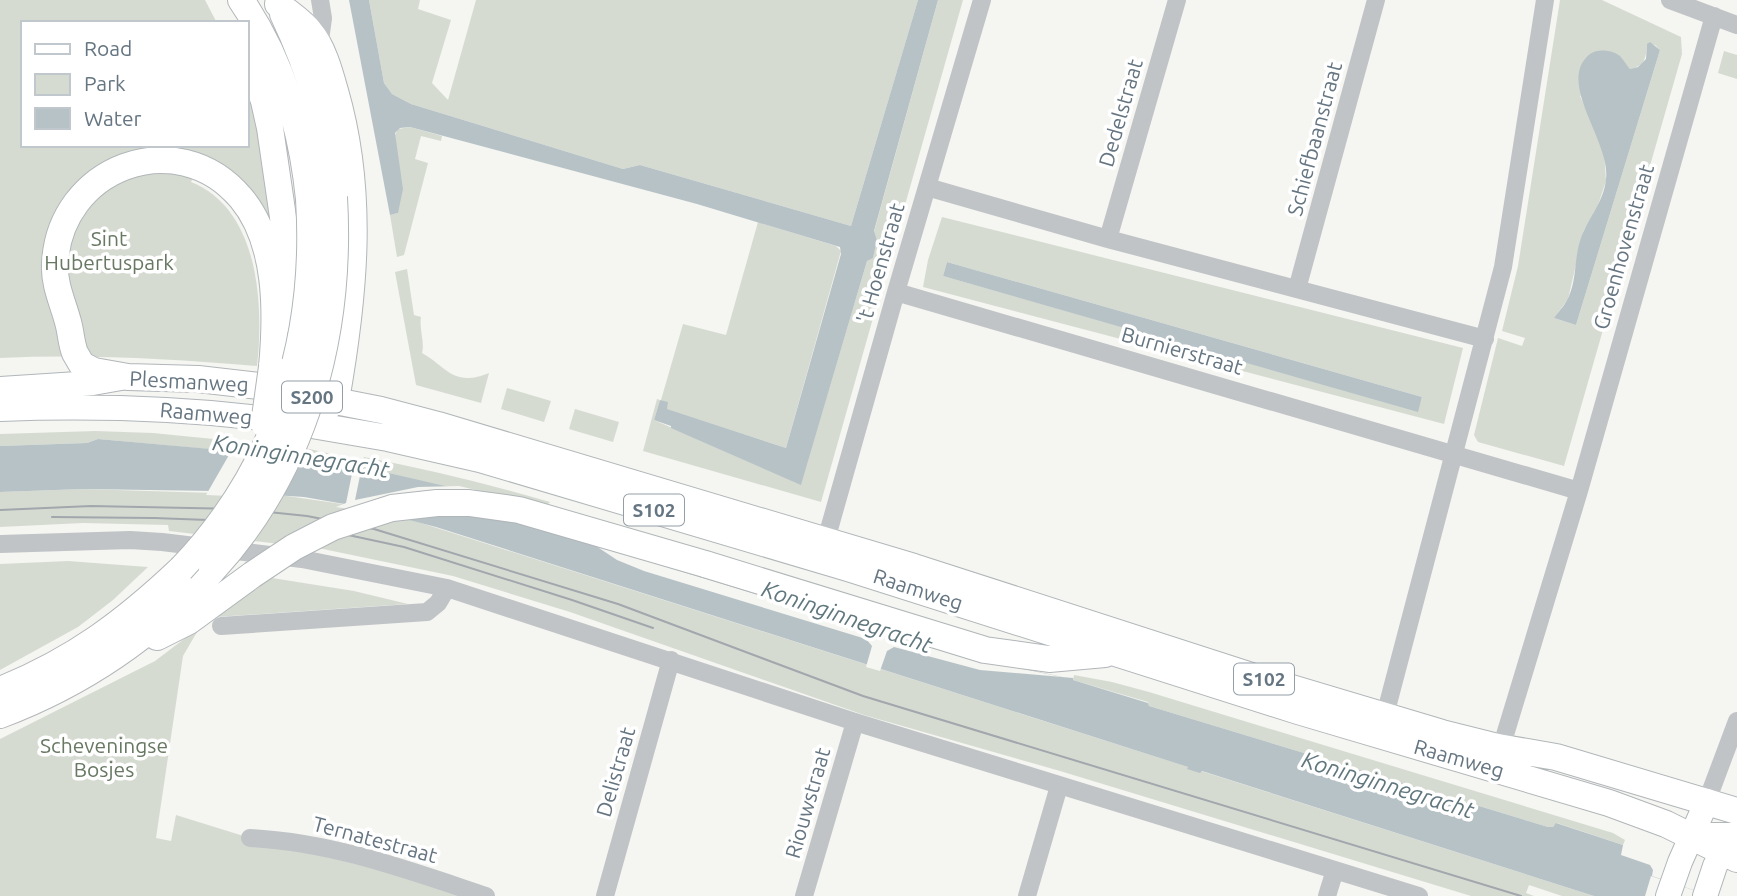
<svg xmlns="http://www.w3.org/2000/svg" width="1737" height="896" viewBox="0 0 1737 896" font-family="Ubuntu,sans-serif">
  <rect width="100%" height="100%" fill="#f5f5f1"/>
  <path fill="#d6dbd2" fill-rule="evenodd" d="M0 0H205L217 23H23V145H247V93L252 92 276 252 202 158 191 182C259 209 264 304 257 366 171 359 86 354 0 358Z
    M369 0H420L418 9 451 20 432 83 448 100 476 0H918L851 226 640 165 623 169 411 104 392 94 384 83Z
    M938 0H963L821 502 643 451 657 399 660 400 654 420 801 484 867 261 873 257 877 240 874 232Z
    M1560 0H1602L1681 37 1682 54 1564 466 1478 442 1474 435 1498 338 1522 346 1525 338 1502 331 1518 266ZM1647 44 1655 45 1660 50 1576 325 1554 318 1568 299 1584 230 1597 208 1606 181 1604 151 1580 96 1624 63 1630 69C1645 66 1646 58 1647 44Z
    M1724 51 1737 55V79L1718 73Z
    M410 127 442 136 441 141 421 136 415 159 428 163 404 255 397 257 390 215 398 213 395 135 398 129Z
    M942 217 1463 348 1444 424 923 287 928 260ZM947 262 1422 397V398L1417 411 943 276Z
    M758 222 836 246 841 251 786 448 666 409 661 400 683 324 726 335Z
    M407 269 414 315 421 317C419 329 425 343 422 353 446 366 453 388 489 373L481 403 416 385 395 272Z
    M507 388 551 401 544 422 501 409Z
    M575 409 619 422 613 442 569 429Z
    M95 431 153 433 234 441 229 451 98 439 87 443 0 446V434Z
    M305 448 354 459 353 464 362 466 364 457C427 469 488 484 550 502L542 511 389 473 301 457Z
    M83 489 280 495 356 506 415 521 1594 896H1562L1529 885 1526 893 1534 896H1471L1060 771 864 715 570 612 453 576 323 549 169 531 168 525 83 523 0 527V492Z
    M68 561 148 567 113 600 78 627 0 670V564Z
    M266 577 354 591 408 604 216 617 197 632 183 656 156 838 171 841 176 815 250 838 486 896H0V739L155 661Z
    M1074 675 1112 682 1149 692 1613 833 1625 840 1623 845 1557 823 1553 827H1548L1149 706 1148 702 1073 680Z"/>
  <path fill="#b7c2c6" d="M349 0H369L384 83 392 94 411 104 623 169 640 165 851 226 918 0H938L874 231 877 240 873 258 867 261 801 485 680 432 671 428V426L654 420 660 400 668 402 667 409 786 448 841 254 840 247 697 204 410 127 400 128 395 133 403 189 398 213 390 215Z
    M1650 42 1660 50 1576 325 1554 318C1559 311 1566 304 1569 296 1577 278 1574 257 1581 238 1588 218 1604 202 1606 179 1611 141 1555 82 1590 54 1598 48 1613 50 1620 56 1624 60 1626 65 1630 69L1638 67 1646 59 1647 44Z
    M947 262 1422 397 1418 412 943 276Z
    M98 439 301 457 389 473 475 493 991 661 1062 677 1073 678V680L1148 703 1149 706 1548 827H1553L1556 823 1623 845 1621 855 1650 865 1653 870 1652 876 1711 896H1594L1202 771 1200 773 1187 769 1188 767 436 527 356 506 304 497 214 491 83 489 0 492V446L87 443Z"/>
  <path fill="#f5f5f1" d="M233 448 303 454 280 498 206 495Z
    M354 464 362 466 355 500 418 487 459 486 476 490 502 497 647 561 952 654 1062 677 980 670 894 647 887 651 880 671 866 667 872 646 866 639 644 571 617 560 593 544 510 518 355 510 336 507 346 503Z
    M1651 876 1711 896H1645Z"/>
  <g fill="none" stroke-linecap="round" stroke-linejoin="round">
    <g stroke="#b0b6ba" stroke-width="26">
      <path id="secondary" d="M0 389 93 383 121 378
        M0 409C105 405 209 409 312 425L336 400
        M1668 896 1680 862 1707 801
        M1705 896 1715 866 1731 835"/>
    </g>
    <g stroke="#b1b6b9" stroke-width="28">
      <path id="primary" d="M241 0C281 59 302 129 309 199
        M278 4C288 13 302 21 310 32 323 47 330 73 335 91 365 194 354 297 336 400
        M283 14C311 72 328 133 334 197
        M247 53 264 101 270 128 299 327
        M272 367C277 313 278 242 241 198 177 122 58 168 55 265 54 285 63 303 68 322 71 332 71 343 75 353L82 365 94 371 128 377 198 379 259 386 381 410 438 425 914 567 1258 678 1442 733 1498 747 1556 757 1737 811
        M307 393 312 425 388 438 480 459 848 568 1298 711 1609 803 1666 824 1737 859
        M705 564 985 650 1049 659 1105 654
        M157 637 189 621 252 575
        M0 690C73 661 125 622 181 569
        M0 715C82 684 153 636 212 571
        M1693 836H1737"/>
    </g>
    <path stroke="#c0c4c7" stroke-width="18" d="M1670 0 1737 25
      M319 48 323 18 320 0
      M927 187 1108 239 1485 339
      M1108 239 1177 0
      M1297 289 1376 0
      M896 292 1579 491
      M826 540 896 292 982 0
      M0 544 130 540 162 542 302 559 447 588 855 722 1419 896
      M221 626 427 612 438 603 447 588
      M1385 715 1503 267 1545 0
      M1501 748 1579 491 1714 16
      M1707 801 1737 721
      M250 838C332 842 408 870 486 896
      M605 896 671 660
      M804 896 855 722
      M1027 896 1059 786
      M1327 896 1335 870"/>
    <use href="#secondary" stroke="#fff" stroke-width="24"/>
    <use href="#primary" stroke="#fff" stroke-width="26"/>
    <path stroke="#a1a7ac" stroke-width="2" d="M0 510 91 506 239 509 307 516 374 529 618 604 863 696 1521 896
      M52 517 154 518 266 522
      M311 527 404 547 572 600 653 628"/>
    <g stroke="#b1b6b9" stroke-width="28" stroke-linecap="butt">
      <path id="primary-bridge" d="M264 424 272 367
        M181 569C278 468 318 338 309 199
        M212 571C306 469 342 334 334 197
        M252 575 294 547 333 527 392 508 437 503H469L519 510 705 564"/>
    </g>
    <use href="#primary-bridge" stroke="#fff" stroke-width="26"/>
  </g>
  <g text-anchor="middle" stroke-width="7" stroke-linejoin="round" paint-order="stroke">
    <g fill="#fff" stroke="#939ea7" stroke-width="2">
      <rect x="282" y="381.5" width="60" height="31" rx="5"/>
      <rect x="624" y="494.5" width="60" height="31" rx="5"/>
      <rect x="1234" y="663.5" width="60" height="31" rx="5"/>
    </g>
    <g font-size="19" font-weight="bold" fill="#657581">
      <text x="312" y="404">S200</text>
      <text x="654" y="517">S102</text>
      <text x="1264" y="686">S102</text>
    </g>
    <g font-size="21" fill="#657581" stroke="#fff">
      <text transform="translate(1121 113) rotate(-74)" y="7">Dedelstraat</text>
      <text transform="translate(1315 139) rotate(-75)" y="7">Schiefbaanstraat</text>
      <text transform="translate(1624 247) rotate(-74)" y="7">Groenhovenstraat</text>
      <text transform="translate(881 263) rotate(-74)" y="7">'t Hoenstraat</text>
      <text transform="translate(1182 351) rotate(16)" y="7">Burnierstraat</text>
      <text transform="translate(189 382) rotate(3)" y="7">Plesmanweg</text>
      <text transform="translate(206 414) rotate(5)" y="7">Raamweg</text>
      <text transform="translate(918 590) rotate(18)" y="7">Raamweg</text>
      <text transform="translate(1459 759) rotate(16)" y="7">Raamweg</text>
      <text transform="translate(616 772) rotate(-74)" y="7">Delistraat</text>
      <text transform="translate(808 803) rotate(-74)" y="7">Riouwstraat</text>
      <text transform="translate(375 840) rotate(15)" y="7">Ternatestraat</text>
    </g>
    <g font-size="21" fill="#687863" stroke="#fff">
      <text x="109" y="246">Sint<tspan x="109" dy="24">Hubertuspark</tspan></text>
      <text x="104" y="753">Scheveningse<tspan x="104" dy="24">Bosjes</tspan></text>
    </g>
    <g font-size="23" font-style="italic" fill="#61777e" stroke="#fff">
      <text transform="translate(301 456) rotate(9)" y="8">Koninginnegracht</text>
      <text transform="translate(847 617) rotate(19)" y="8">Koninginnegracht</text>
      <text transform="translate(1388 785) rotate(17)" y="8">Koninginnegracht</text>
    </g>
  </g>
  <rect x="21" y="21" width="228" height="126" fill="#ffffff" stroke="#c1c8cd" stroke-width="2"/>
  <rect x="35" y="44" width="35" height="10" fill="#ffffff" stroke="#c1c8cd" stroke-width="2"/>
  <text x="84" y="56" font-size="21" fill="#657581">Road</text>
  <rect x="35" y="74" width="35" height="21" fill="#d6dbd2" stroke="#c1c8cd" stroke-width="2"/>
  <text x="84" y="91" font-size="21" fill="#657581">Park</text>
  <rect x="35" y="108" width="35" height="21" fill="#b7c2c6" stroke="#c1c8cd" stroke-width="2"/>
  <text x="84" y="126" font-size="21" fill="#657581">Water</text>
</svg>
